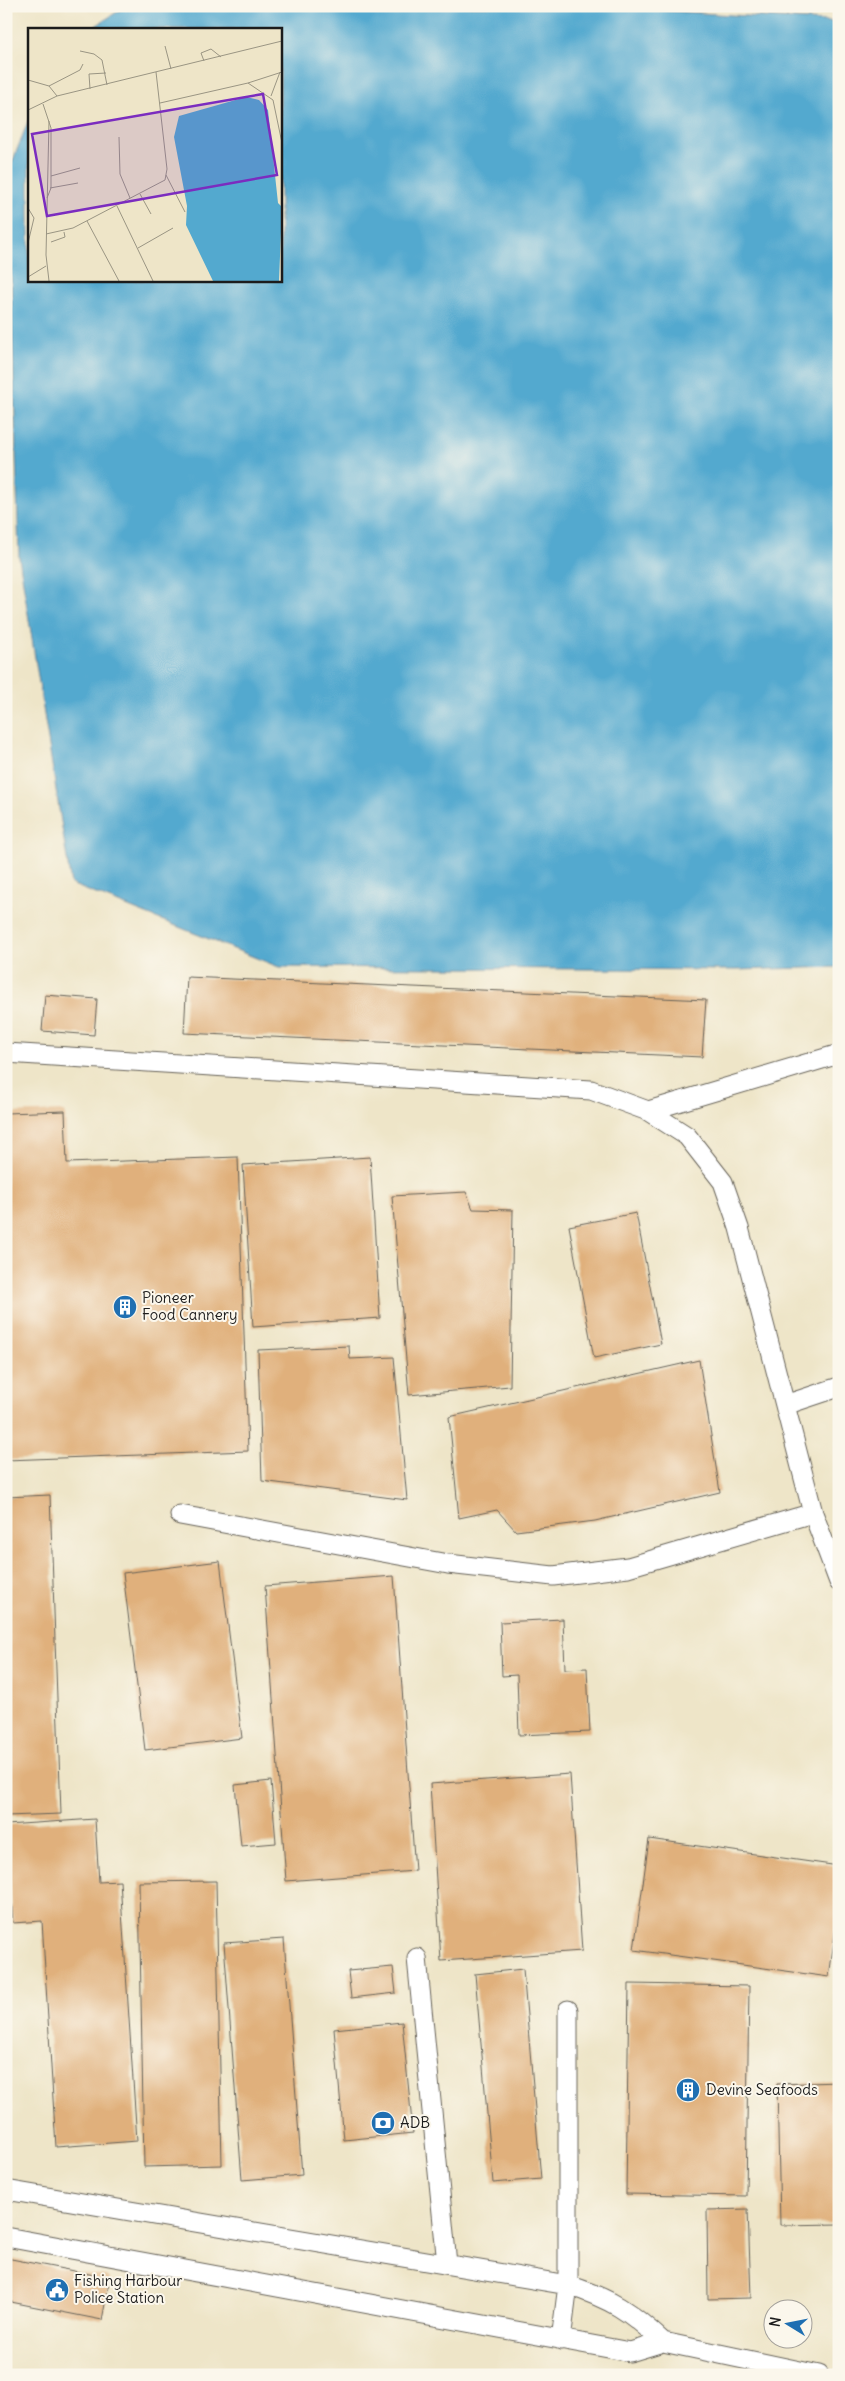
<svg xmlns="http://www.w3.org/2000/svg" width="845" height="2381" viewBox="0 0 845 2381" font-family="Delius,sans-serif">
  <rect width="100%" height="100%" fill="#fbf7ec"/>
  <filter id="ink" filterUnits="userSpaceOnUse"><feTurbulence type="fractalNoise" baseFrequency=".02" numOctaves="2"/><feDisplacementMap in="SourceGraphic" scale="10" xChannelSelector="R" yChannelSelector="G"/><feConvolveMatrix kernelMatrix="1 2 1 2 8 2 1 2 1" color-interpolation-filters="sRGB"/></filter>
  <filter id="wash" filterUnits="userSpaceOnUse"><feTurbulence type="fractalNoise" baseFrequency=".0096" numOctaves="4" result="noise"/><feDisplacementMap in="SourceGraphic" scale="20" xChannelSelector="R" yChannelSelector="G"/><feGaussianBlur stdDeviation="1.12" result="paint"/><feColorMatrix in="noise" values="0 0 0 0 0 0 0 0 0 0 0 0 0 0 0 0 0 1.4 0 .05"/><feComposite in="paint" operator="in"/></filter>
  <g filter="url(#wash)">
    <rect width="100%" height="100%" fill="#eee5c8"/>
    <path fill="#53a9cf" stroke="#386276" d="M126 6H594L839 22V967L736 970 279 967 71 884 19 557 8 173 29 119V280H280V29H91Z"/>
    <g id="blocks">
      <path fill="#e0b07b" d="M187 977 706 1000 702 1057 184 1033Z
        M45 995 97 999 94 1035 42 1031Z
        M65 1111 67 1163 238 1157 248 1451 6 1460V1113Z
        M370 1157 380 1318 253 1327 243 1165Z
        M466 1192 473 1209 513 1210 510 1386 409 1395 392 1196Z
        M636 1213 661 1344 594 1358 569 1226Z
        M349 1346 350 1359 394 1357 407 1500 262 1481 258 1350Z
        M699 1360 720 1492 595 1521 516 1531 497 1510 459 1518 449 1417Z
        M50 1495 61 1814 6 1816V1497Z
        M220 1561 242 1738 145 1750 123 1573Z
        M394 1576 415 1871 286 1881 265 1586Z
        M563 1619 565 1669 587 1668 590 1732 519 1735 517 1675 502 1676 500 1622Z
        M570 1774 582 1951 441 1961 430 1784Z
        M271 1781 276 1843 241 1846 235 1785Z
        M95 1819 99 1882 120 1881 137 2141 56 2147 42 1921 13 1923 10 1881H6V1825Z
        M649 1839 839 1866V1904L829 1977 634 1950Z
        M216 1881 222 2165 144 2167 139 1882Z
        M284 1939 302 2175 242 2180 224 1943Z
        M393 1967 396 1993 351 1998 348 1971Z
        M523 1969 541 2179 493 2183 475 1974Z
        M629 1984 749 1986 746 2196 626 2194Z
        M402 2022 413 2133 344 2140 334 2029Z
        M839 2082V2224L780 2225 777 2084Z
        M748 2209 751 2298 708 2299 707 2210Z
        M6 2258 110 2278 102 2320 6 2301Z"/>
    </g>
  </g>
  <g filter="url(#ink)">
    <use href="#blocks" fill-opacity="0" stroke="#666258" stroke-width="1"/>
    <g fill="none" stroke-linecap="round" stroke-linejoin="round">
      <g stroke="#666258" stroke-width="21">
        <path id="lane" d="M6 1053 591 1090 648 1111 687 1136 723 1182 739 1228 813 1513 839 1582
          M648 1111 839 1054
          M785 1405 839 1387
          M180 1515 448 1564 553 1576 628 1567 813 1513
          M417 1958 447 2264
          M6 2190 568 2285C611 2299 630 2311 663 2342
          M6 2237 630 2352 663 2342 819 2375
          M561 2340 568 2285V2010"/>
      </g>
      <use href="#lane" stroke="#fff" stroke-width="19"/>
    </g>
  </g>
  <defs>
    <g id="building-disc" transform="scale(1.25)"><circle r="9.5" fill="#1f6fb2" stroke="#fbf7ec"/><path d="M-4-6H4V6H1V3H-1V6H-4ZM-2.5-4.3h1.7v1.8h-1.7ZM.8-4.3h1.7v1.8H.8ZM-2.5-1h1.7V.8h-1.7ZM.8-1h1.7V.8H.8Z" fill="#fff"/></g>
    <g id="bank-disc" transform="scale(1.25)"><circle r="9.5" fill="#1f6fb2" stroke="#fbf7ec"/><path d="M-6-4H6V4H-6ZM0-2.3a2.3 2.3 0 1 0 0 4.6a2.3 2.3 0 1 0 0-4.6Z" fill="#fff"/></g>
    <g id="civic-disc" transform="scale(1.25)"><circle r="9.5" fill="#1f6fb2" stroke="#fbf7ec"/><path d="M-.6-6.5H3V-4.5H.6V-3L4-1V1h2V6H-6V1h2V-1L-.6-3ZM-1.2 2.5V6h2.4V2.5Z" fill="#fff"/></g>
  </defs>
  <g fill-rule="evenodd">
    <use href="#building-disc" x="125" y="1307"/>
    <use href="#building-disc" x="688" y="2090"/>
    <use href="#bank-disc" x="383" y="2123"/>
    <use href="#civic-disc" x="57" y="2290"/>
  </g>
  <g text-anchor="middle" stroke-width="4" stroke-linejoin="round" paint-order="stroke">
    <g font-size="15" fill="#1c1c1c" stroke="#fbf7ec" text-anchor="start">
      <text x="142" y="1303">Pioneer<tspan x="142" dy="17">Food Cannery</tspan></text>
      <text x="706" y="2095">Devine Seafoods</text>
      <text x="400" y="2128">ADB</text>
      <text x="74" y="2286">Fishing Harbour<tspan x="74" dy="17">Police Station</tspan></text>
    </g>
  </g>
  <g transform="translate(28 28)">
    <rect width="254" height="254" fill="#eee5c8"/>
    <path d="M218 69 231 72 240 82 250 175 254 179 251 253H185L158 197 159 178 146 109 151 88Z" fill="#53a9cf"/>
    <path fill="none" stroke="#9a9583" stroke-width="1" d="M137 18 143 41M52 23 66 26 74 32 79 57M176 33 173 25 183 21 193 29M0 52 21 58 29 68M220 55 254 44M21 58 52 42 55 36M62 61 61 46 78 45M243 68 252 44M132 75 220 55 245 72 254 115M15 76 23 100V160L19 170M0 82 29 68 254 13M21 93 18 227 21 253M91 109 92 146 102 170M138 147 157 184M23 148 52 140M22 160 50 155M112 166 123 186M89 178 125 253M0 180 6 190 0 215M59 193 91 253M18 206 45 200 137 152 139 141 128 44M23 214 37 209 36 204M110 220 145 200M0 249 18 238"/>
    <path fill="#7b2cbf" fill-opacity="0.15" stroke="#7b2cbf" stroke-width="2.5" d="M235 66 249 147 19 188 4 106Z"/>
    <rect width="254" height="254" fill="none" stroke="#1c1c1c" stroke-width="2.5"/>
  </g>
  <rect width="845" height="2381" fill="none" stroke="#fbf7ec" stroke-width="25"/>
  <g transform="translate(788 2324) rotate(280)"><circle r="24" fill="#fbf7ec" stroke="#a29f99"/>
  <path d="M0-4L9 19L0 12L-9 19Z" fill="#1f6fb2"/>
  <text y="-8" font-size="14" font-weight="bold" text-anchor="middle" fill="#1c1c1c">N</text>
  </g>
</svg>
